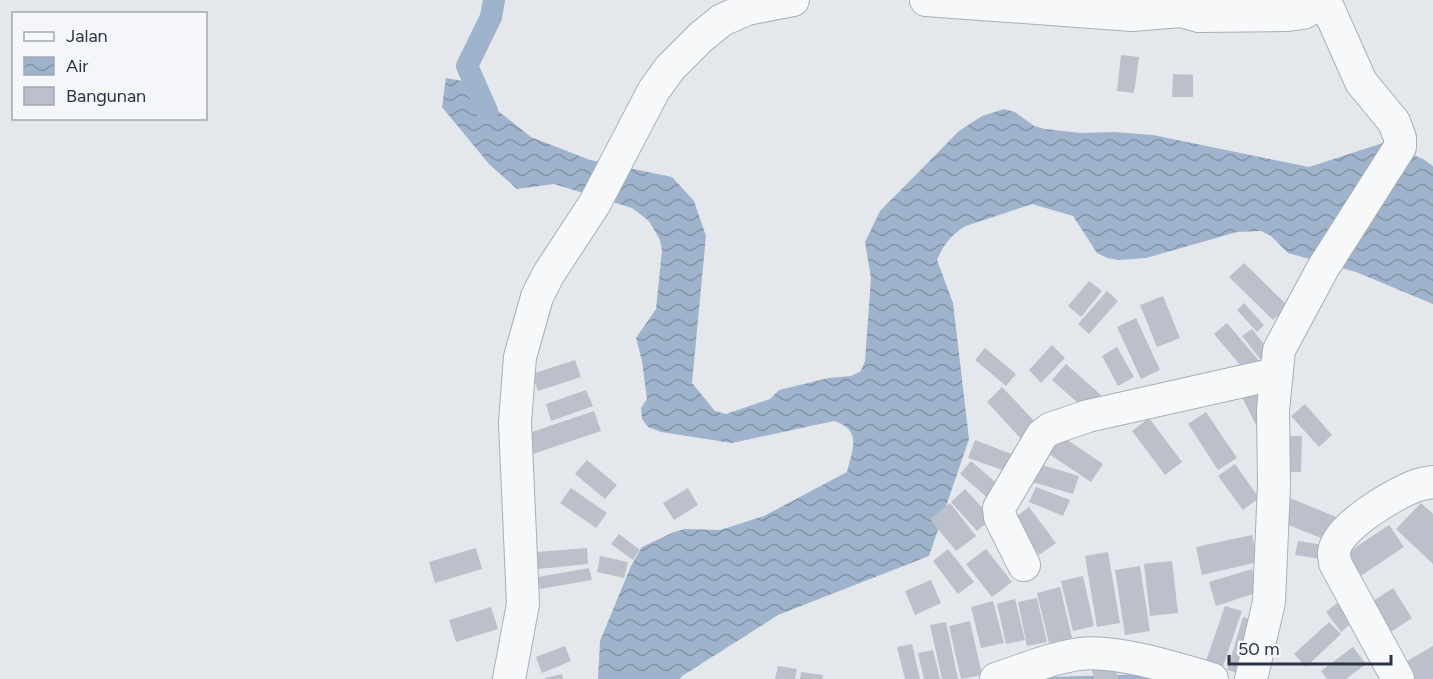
<svg xmlns="http://www.w3.org/2000/svg" width="1433" height="679" viewBox="0 0 1433 679" font-family="Figtree,sans-serif">
  <defs>
    <pattern id="water-waves" width="16" height="10" patternUnits="userSpaceOnUse" patternTransform="scale(1.5)"><rect width="16" height="10" fill="#9fb4cc"/><path d="M0 5q4-4 8 0t8 0" fill="none" stroke="#8293a7"/></pattern>
  </defs>
  <rect width="100%" height="100%" fill="#e4e7ec"/>
  <path fill="url(#water-waves)" d="M446 78 484 85 493 107 531 137 590 160 672 177 694 201 706 236 692 383 715 411 726 414 770 399 779 390 829 378 851 376 861 371 865 361 871 278 865 242 880 211 959 131 982 116 1004 109 1015 112 1034 126 1045 129 1080 133 1115 132 1153 135 1309 167 1383 143 1423 159 1433 166V304L1356 272 1288 253 1271 236 1261 231 1237 232 1146 258 1119 260 1107 258 1097 253 1073 216 1032 204 966 226C952 234 943 245 937 260L953 303 969 439 929 556 778 615 682 676 680 679H598L600 641 631 566 642 547 674 532 685 529 720 530 764 516 847 472C852 450 863 430 834 421L732 443 661 432 648 427 642 419 641 408 647 399 642 361 636 338 656 309 662 251 660 240 649 221 632 208 554 184 517 189 489 164 442 107Z
    M1181 673 1193 679H1046L1050 677Z"/>
  <g fill="none" stroke-linecap="round" stroke-linejoin="round">
    <path stroke="#9fb4cc" stroke-width="22" d="M487 111 467 66 491 17 494 0"/>
  </g>
  <path fill="#bbc0ca" d="M1121 55 1139 57 1134 93 1117 91Z
    M1173 74 1193 75V97H1172Z
    M1244 263 1288 306 1273 320 1229 277Z
    M1089 281 1102 291 1081 317 1068 306Z
    M1107 291 1118 301 1089 334 1078 324Z
    M1163 296 1180 338 1157 347 1140 305Z
    M1244 303 1264 325 1257 332 1237 310Z
    M1136 318 1160 370 1141 379 1117 327Z
    M1227 323 1260 362 1247 373 1214 334Z
    M1252 329 1271 353 1261 360 1242 336Z
    M1052 345 1065 358 1041 383 1029 370Z
    M1117 347 1134 377 1118 386 1102 356Z
    M985 348 1016 374 1006 386 975 360Z
    M575 360 581 377 538 391 532 374Z
    M1066 364 1101 395 1087 411 1052 380Z
    M1002 387 1039 426 1023 441 987 402Z
    M586 390 593 406 551 421 546 404Z
    M1255 390 1270 420 1257 427 1242 397Z
    M1305 404 1332 435 1319 447 1291 416Z
    M594 411 601 431 533 454 526 434Z
    M1206 412 1237 458 1218 470 1188 424Z
    M1149 418 1182 462 1165 475 1132 431Z
    M1053 430 1103 464 1091 482 1040 448Z
    M1283 436H1302L1301 472H1282Z
    M975 440 1014 455 1008 472 968 458Z
    M587 460 617 485 605 499 575 474Z
    M971 461 1001 487 990 500 960 474Z
    M1035 463 1079 476 1073 494 1029 481Z
    M1235 464 1259 498 1243 510 1218 476Z
    M1036 487 1070 500 1063 516 1029 502Z
    M571 488 607 513 596 528 560 503Z
    M688 488 698 505 674 520 663 503Z
    M965 489 992 518 977 531 951 502Z
    M1285 496 1336 517 1326 540 1276 520Z
    M950 503 976 536 956 551 930 519Z
    M1421 503 1433 514V564L1396 529Z
    M1029 507 1056 543 1039 555 1013 519Z
    M1389 525 1404 547 1359 577 1344 555Z
    M619 534 640 550 633 560 611 544Z
    M1252 535 1258 562 1202 575 1196 547Z
    M1298 541 1324 545 1321 559 1295 555Z
    M476 548 482 569 435 583 429 562Z
    M587 548 588 564 538 569 537 552Z
    M948 549 974 582 958 594 933 561Z
    M986 549 1012 582 992 597 966 564Z
    M1108 552 1120 623 1097 627 1085 556Z
    M600 556 628 562 624 578 597 572Z
    M1172 561 1178 613 1150 616 1144 564Z
    M1140 566 1150 631 1125 635 1115 570Z
    M589 568 592 580 540 589 538 577Z
    M1252 569 1259 592 1216 606 1209 582Z
    M1083 576 1094 626 1073 631 1061 581Z
    M931 580 941 603 915 615 905 591Z
    M1060 587 1072 638 1049 643 1037 593Z
    M1393 588 1412 618 1386 635 1367 605Z
    M1037 598 1047 642 1027 646 1018 602Z
    M1015 599 1025 640 1006 644 997 604Z
    M993 601 1004 643 981 648 971 607Z
    M1337 603 1353 622 1341 632 1326 612Z
    M1225 606 1242 611 1223 666 1206 661Z
    M491 607 498 629 456 642 449 620Z
    M1243 617 1259 621 1242 674 1227 670Z
    M970 621 982 675 961 679 949 626Z
    M946 622 958 679H942L930 625Z
    M1329 622 1341 634 1306 667 1294 654Z
    M912 644 920 679H905L897 647Z
    M565 646 571 661 542 673 536 657Z
    M1433 646V679H1404L1397 667Z
    M1353 647 1366 664 1346 679H1327L1321 671Z
    M933 650 940 679H924L918 653Z
    M1114 661 1118 679H1094L1091 665Z
    M778 666 797 669 795 679H775Z
    M801 672 823 675 822 679H800Z
    M562 674 563 679H545V678Z"/>
  <g fill="none" stroke-linecap="round" stroke-linejoin="round">
    <g stroke="#a9aeb7" stroke-width="34">
      <path id="minor" d="M926 0 1132 15 1181 11 1199 16 1288 15 1303 13 1326 0
        M1024 565 1000 517 999 508 1042 435 1050 429 1088 416 1275 374
        M509 679 523 604 515 422 520 357 537 297 548 275 595 203 654 90 670 68 701 37 722 20 747 9 793 0
        M996 679C1023 670 1051 658 1080 654 1115 649 1178 669 1212 679
        M1251 679 1269 602 1274 484 1273 410 1279 350 1323 268 1400 147V138L1394 122 1361 82 1325 1
        M1398 679 1335 563C1335 560 1334 557 1334 553 1335 528 1393 495 1415 486 1420 484 1427 483 1433 482"/>
    </g>
    <use href="#minor" stroke="#f7f8fa" stroke-width="32"/>
  </g>
  <rect x="12" y="12" width="195" height="108" fill="#f4f6f9" stroke="#a4a8b1" stroke-width="1.5"/>
  <rect x="24" y="32" width="30" height="9" fill="#f7f8fa" stroke="#a4a8b1" stroke-width="1.5"/>
  <text x="66" y="42" font-size="18" fill="#2b3445">Jalan</text>
  <rect x="24" y="57" width="30" height="18" fill="url(#water-waves)" stroke="#a4a8b1" stroke-width="1.5"/>
  <text x="66" y="72" font-size="18" fill="#2b3445">Air</text>
  <rect x="24" y="87" width="30" height="18" fill="#bbc0ca" stroke="#a4a8b1" stroke-width="1.5"/>
  <text x="66" y="102" font-size="18" fill="#2b3445">Bangunan</text>
  <path d="M1229 655v9h162v-9" fill="none" stroke="#2b3445" stroke-width="3"/>
  <text x="1238" y="655" font-size="18" fill="#2b3445" stroke="#f4f6f9" stroke-width="4.5" paint-order="stroke">50 m</text>
</svg>
